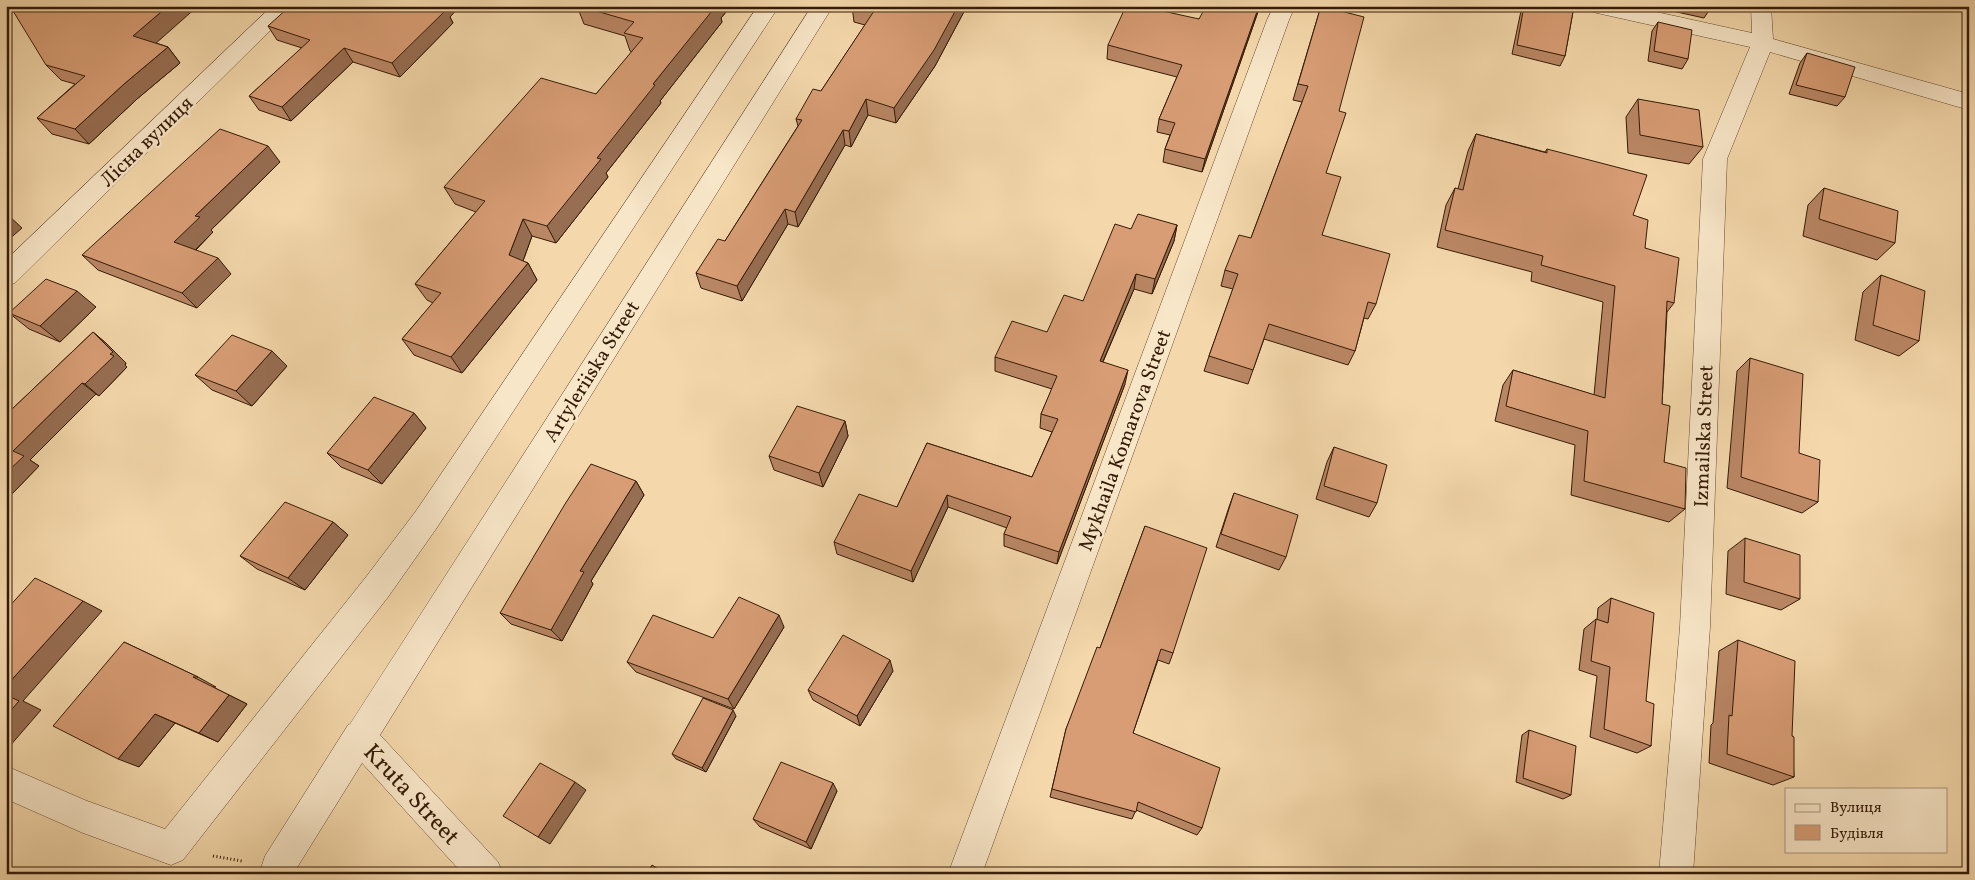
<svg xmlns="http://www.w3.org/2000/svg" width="1975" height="880" viewBox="0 0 1975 880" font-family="Vollkorn,serif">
  <rect width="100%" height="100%" fill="#f4d8ab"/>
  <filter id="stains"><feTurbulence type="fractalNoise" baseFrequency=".004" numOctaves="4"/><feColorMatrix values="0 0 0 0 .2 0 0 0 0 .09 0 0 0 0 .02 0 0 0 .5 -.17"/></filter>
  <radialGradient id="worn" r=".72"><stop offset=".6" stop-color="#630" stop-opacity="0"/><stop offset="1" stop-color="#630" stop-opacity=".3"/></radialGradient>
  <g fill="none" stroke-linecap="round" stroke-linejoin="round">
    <g stroke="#644a30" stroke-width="1">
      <path id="minor" d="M272 6H295L15 283 6 286V260Z
        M758 6H779L436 529 388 597 183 860 171 865 83 833 6 799V766L87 801 165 829 366 577 416 511Z
        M812 6H833L380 735 498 862 503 874H463L362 763 293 874H259L265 856 348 725 350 724Z
        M1274 6H1295L1289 20 982 874H948L1267 20Z
        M1587 6H1629L1752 33 1751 6H1771L1773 39 1969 94V110L1770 52 1727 159 1710 627 1693 874H1659L1680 627 1703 159 1750 47 1597 13 1590 11Z"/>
    </g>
    <path stroke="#341b07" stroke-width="3" stroke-dasharray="1 2.5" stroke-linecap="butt" d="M213 856 242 861"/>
    <use href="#minor" fill="#f8e6c8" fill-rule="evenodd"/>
  </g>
  <path fill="#ba8765" stroke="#341b07" d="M577 6H731L721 18 722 22 660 101 661 103 606 173 608 177 556 243 532 236 523 261 528 263 537 280 462 373 414 355 402 339 433 303 427 300 415 284 476 212 455 204 444 187 596 94 632 52 630 51 625 36 584 24Z
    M852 6H967L935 66 896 123 868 115 851 147 845 145 798 227 788 224 742 301 701 288 696 273 725 241 798 126 796 119 821 91 865 25 854 22Z
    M1034 6H1056L1054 11Z
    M1260 6 1202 172 1163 162 1165 149 1170 135 1157 132 1159 119 1177 77 1107 59 1108 45 1199 19 1211 9Z
    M1321 6 1339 111 1326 173 1322 235 1376 304 1368 319 1364 318 1355 351 1348 365 1264 339 1248 384 1204 371 1209 356 1233 289 1221 286 1225 270 1251 238 1302 102 1293 100Z
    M1522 6H1574L1565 56 1560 66 1512 54Z
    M1668 6H1712L1704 18 1668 10Z
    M319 8 450 17 453 23 400 77 353 62 291 121 259 110 249 96 302 48 277 40 268 26Z
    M1658 22 1688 59 1682 69 1648 61 1652 31Z
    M156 43 168 47 180 63 137 99 89 144 52 134 37 118 75 84 61 80 46 65Z
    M1807 53 1845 97 1837 106 1789 94 1800 63Z
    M1638 99 1703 147 1689 164 1628 153 1626 117Z
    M1476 134 1545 152 1547 149 1633 215 1645 248 1674 303 1667 312 1662 404 1664 462 1685 509 1669 522 1571 495 1575 445 1495 421 1503 385 1513 370 1594 395 1603 302 1531 281 1532 272 1437 247 1446 205 1455 188 1458 189 1468 151Z
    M280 162 211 230 213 232 196 250 231 274 197 308 98 270 82 255Z
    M1824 188 1895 243 1877 260 1803 236 1808 205Z
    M1177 225 1174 241 1152 294 1134 289 1103 362 1125 384 1057 564 1004 546V534L1007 528 948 507 913 582 837 554 834 542 897 507 927 443 1032 477 1052 432 1040 428 1041 414 1052 389 995 371V357L1047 332 1083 301 1131 229Z
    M1881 275 1919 341 1899 356 1855 340 1863 292Z
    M96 307 60 342 29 329 9 313Z
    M93 332 107 344 126 363 125 365 127 367 99 396 96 394 30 460 39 466 10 496 6 495V411L9 412Z
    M1750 358 1799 453 1818 502 1802 513 1727 488 1737 371Z
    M287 366 252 406 212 390 195 375Z
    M414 413 426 428 382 484 341 467 327 453Z
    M845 421 848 436 823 487 774 470 769 456Z
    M1334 447 1377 503 1369 517 1316 499 1327 462Z
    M636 481 644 495 591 581 593 584 562 641 511 624 500 613Z
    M1234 493 1286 557 1279 570 1216 547 1229 507Z
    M333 522 348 535 305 590 257 569 240 556Z
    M1145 526 1173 653 1169 664 1158 660 1133 733 1202 828 1197 835 1136 810 1132 819 1050 797 1066 729 1100 648Z
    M1745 538 1800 599 1781 610 1726 594 1728 551Z
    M1611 598 1646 701 1651 746 1637 753 1590 737 1597 676 1579 670 1584 629 1596 619 1597 620 1598 608Z
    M784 627 734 709 636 672 627 662 713 638Z
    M1738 640 1792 736 1794 777 1773 785 1709 763 1711 725 1713 723 1719 651Z
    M124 642 198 677 216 687H213L247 704 218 742 175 723 139 767Z
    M893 671 860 726 813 700 808 690Z
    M736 716 706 772 676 759 672 754Z
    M1529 730 1571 795 1563 799 1516 782 1522 735Z
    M837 791 811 849 760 827 753 819Z
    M1737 871 1745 874H1727Z"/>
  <path fill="#976e52" stroke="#341b07" d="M168 6H198L146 52 133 36Z
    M439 6H460L450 17 453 23 400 77 392 63Z
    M715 6H731L721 18 722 22 660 101 661 103 606 173 608 177 556 243 547 226 597 158 653 84Z
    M958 6H967L935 66 896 123 894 108Z
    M1259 6H1260L1202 172 1205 159Z
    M168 47 180 63 137 99 89 144 75 129 124 84Z
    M344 48 353 62 291 121 282 107Z
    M866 99 868 115 851 147 849 131Z
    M843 130 845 145 798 227 795 212Z
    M268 146 280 162 211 230 213 232 188 257 174 242 195 216Z
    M785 209 788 224 742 301 737 286Z
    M6 213 22 228 6 242Z
    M523 219 532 236 519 272 509 255Z
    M1177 225 1174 241 1152 294 1155 279Z
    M218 258 231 274 197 308 182 293Z
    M528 263 537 280 462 373 451 357Z
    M1136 274 1134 289 1097 375 1100 361Z
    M77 291 96 307 60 342 40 326Z
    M93 332 107 344 126 363 125 365 127 367 99 396 85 384Z
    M272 351 287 366 252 406 236 391Z
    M1128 370 1125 384 1057 564 1059 552Z
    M82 383 96 394 30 460 39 466 10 496 6 494V473L13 451Z
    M414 413 426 428 382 484 368 470Z
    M845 421 848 436 823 487 819 473Z
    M636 481 644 495 591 581 593 584 562 641 551 630 580 571Z
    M947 495 948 507 913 582 911 571Z
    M333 522 348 535 305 590 288 578Z
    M83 601 102 611 23 701 41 710 9 747H6V686Z
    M779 615 784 627 734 709 728 699Z
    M890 660 893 671 860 726 857 716Z
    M229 695 247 704 218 742 199 733Z
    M733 710 736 716 706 772 702 768Z
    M155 714 175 723 139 767 118 759Z
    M575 782 586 790 550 844 538 837Z
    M833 783 837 791 811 849 806 842Z"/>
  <path fill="#d89d75" stroke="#341b07" d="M10 6H168L133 36 168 47 124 84 75 129 37 118 85 76 46 65Z
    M290 6H314L319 8 320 6H439L438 7 446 10 392 63 344 48 282 107 249 96 310 40 268 26Z
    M579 6H716L653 84 655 85 597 158 601 159 547 226 523 219 509 255 528 263 451 357 402 339 441 293 415 284 485 201 444 187 541 78 596 94 643 38 624 33 634 22Z
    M853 6H958L934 50 894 108 866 99 849 131 843 130 795 212 785 209 737 286 696 273 718 239 725 241 802 120 796 119 813 89 821 91 874 11Z
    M1126 6H1140L1199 19 1205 8 1211 9 1212 6H1259L1205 159 1165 149 1175 123 1159 119 1182 65 1108 45Z
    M1321 6 1364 17 1339 111 1346 113 1326 173 1341 177 1322 235 1390 254 1376 304 1368 302 1355 351 1269 324 1253 370 1209 356 1238 274 1225 270 1239 235 1251 238 1308 86 1298 84Z
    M1524 6H1574L1565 56 1517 45Z
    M1658 22 1692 30 1688 59 1654 51Z
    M1807 53 1855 67 1845 97 1796 85Z
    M1638 99 1699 110 1703 147 1640 135Z
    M220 129 268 146 195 216 200 217 174 242 218 258 182 293 82 255Z
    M1476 134 1547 153V149L1647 175 1633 215 1648 220 1645 248 1679 258 1674 303 1667 301 1662 404 1670 406 1664 462 1686 468 1685 509 1584 481 1588 431 1506 406 1513 370 1605 398 1615 286 1541 265 1543 256 1445 230 1455 188 1463 190Z
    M1824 188 1898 211 1895 243 1819 219Z
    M1138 214 1177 225 1155 279 1136 274 1100 361 1128 370 1059 552 1004 534 1011 517 947 495 911 571 834 542 859 494 897 507 927 443 1032 477 1058 419 1041 414 1057 376 995 357 1012 321 1047 332 1064 295 1083 301 1115 224 1131 229Z
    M1881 275 1925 291 1919 341 1873 325Z
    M46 279 77 291 40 326 9 313Z
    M93 332 113 352 110 354 114 356 85 384 82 383 13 451 24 456 6 473V411L9 412Z
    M232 335 272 351 236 391 195 375Z
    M1750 358 1803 374 1799 453 1820 460 1818 502 1741 477Z
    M374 397 414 413 368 470 327 453Z
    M797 406 845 421 819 473 769 456Z
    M1334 447 1387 465 1377 503 1324 486Z
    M591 464 636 481 580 571 584 572 551 630 500 613 565 504Z
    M1234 493 1298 515 1286 557 1221 534Z
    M285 502 333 522 288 578 240 556Z
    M1145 526 1207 548 1173 653 1161 649 1133 733 1220 768 1202 828 1138 802 1136 812 1052 789 1066 729 1097 647 1100 648Z
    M1745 538 1800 555V599L1744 582Z
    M35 578 83 601 6 686V641L10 636 6 634V610Z
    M739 597 779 615 728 699 627 662 653 615 713 638Z
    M1611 598 1654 613 1646 701 1654 704 1651 746 1604 729 1610 667 1591 661 1596 619 1608 623Z
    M843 635 890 660 857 716 808 690Z
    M1738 640 1795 661 1792 736 1794 737V777L1727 754 1729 715 1732 716Z
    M124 642 198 677H193L229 695 199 733 155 714 118 759 53 726Z
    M6 695 19 701 6 716Z
    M703 698 733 710 702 768 672 754Z
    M1529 730 1576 746 1571 795 1523 778Z
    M781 762 833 783 806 842 753 819Z
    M540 763 575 782 538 837 503 816Z
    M652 865 666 874H647Z
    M1737 871 1745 874H1737Z"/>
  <g text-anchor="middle" stroke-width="5" stroke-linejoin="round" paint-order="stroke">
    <g font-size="20" fill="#341b07" stroke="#f8e6c8">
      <text transform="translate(146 141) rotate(-44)" y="7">Лісна вулиця</text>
      <text transform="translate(591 371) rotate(-58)" y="7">Artyleriiska Street</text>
      <text transform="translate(1703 436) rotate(-88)" y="7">Izmailska Street</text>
      <text transform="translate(1124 440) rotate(-70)" y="7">Mykhaila Komarova Street</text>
    </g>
    <g font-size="24" fill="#341b07" stroke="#f8e6c8">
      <text transform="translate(412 794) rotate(47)" y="8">Kruta Street</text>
    </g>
  </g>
  <rect width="1975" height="880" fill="none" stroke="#f4d8ab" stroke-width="25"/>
  <rect x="8" y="8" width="1960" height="865" fill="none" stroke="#341b07" stroke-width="2.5"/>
  <rect x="12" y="12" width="1950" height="855" fill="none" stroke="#341b07"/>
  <rect x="1785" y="788" width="162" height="65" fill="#f8e6c8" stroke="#aa957b"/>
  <rect x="1795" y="804" width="25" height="8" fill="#f8e6c8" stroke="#aa957b"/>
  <text x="1830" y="812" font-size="15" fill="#341b07">Вулиця</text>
  <rect x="1795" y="825" width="25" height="15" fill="#d89d75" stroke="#aa957b"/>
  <text x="1830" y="838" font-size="15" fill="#341b07">Будівля</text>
  <rect width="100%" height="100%" filter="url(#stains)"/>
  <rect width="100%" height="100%" fill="url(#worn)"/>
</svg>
